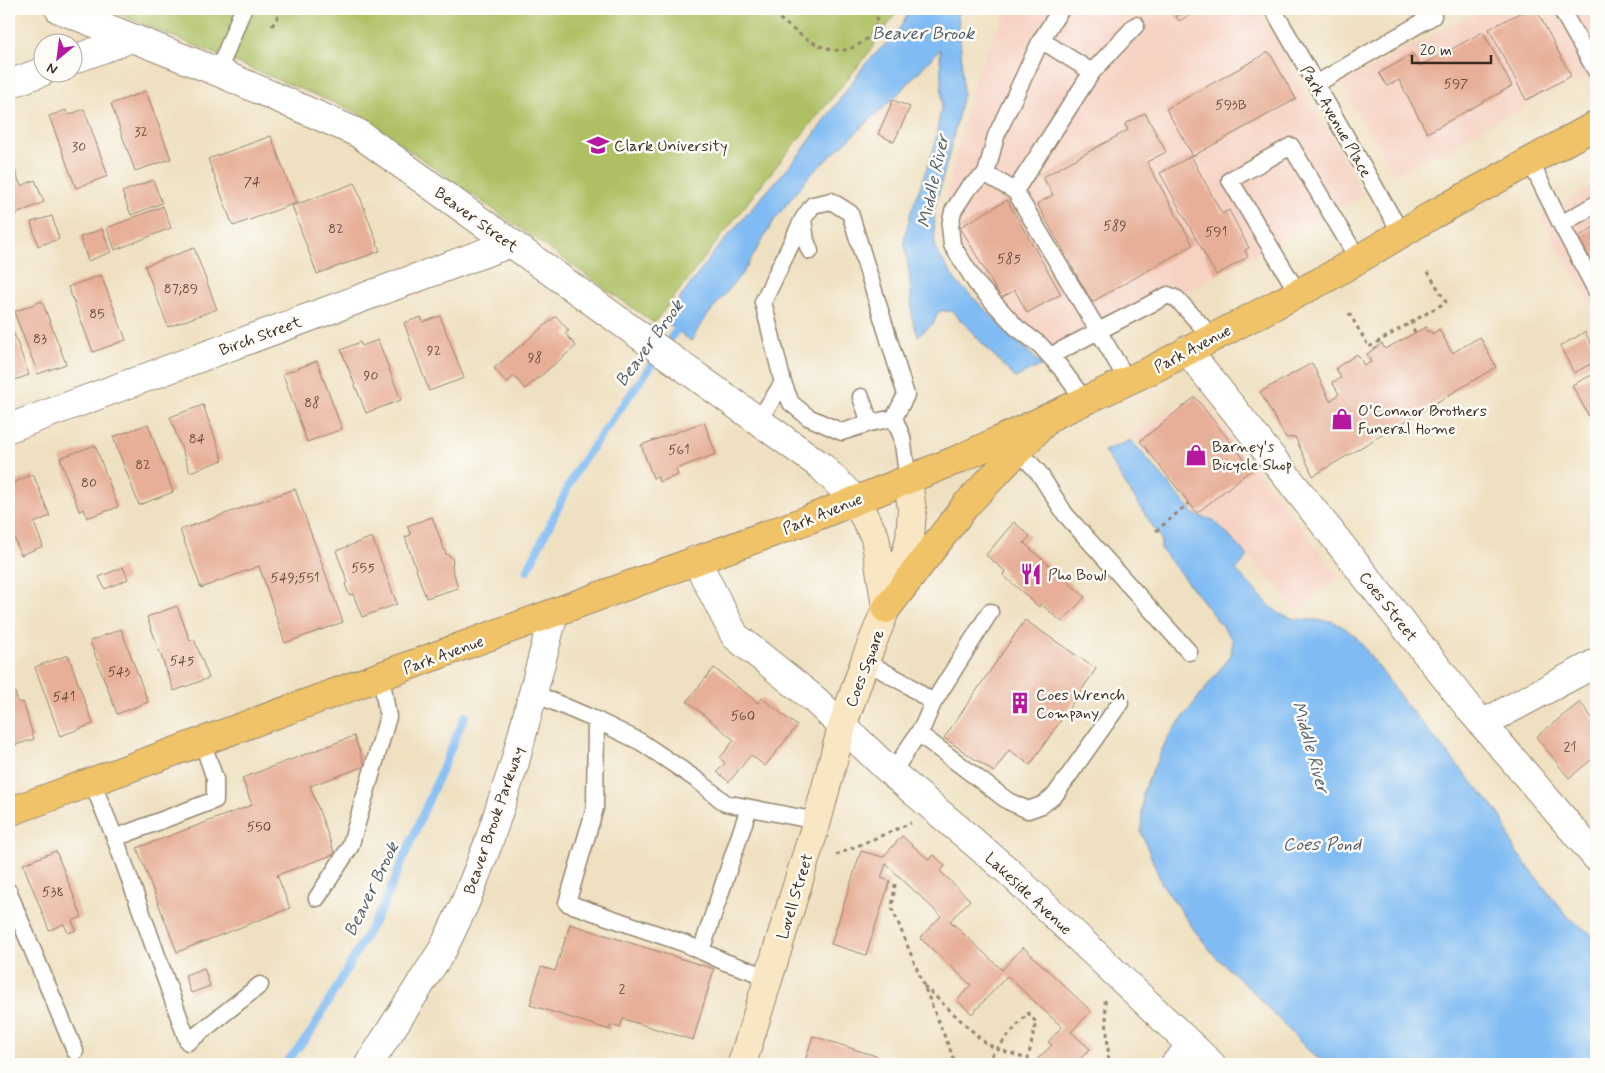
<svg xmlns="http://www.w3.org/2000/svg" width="1605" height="1073" viewBox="0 0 1605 1073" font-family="Mynerve,sans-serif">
  <rect width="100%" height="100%" fill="#fdfcf7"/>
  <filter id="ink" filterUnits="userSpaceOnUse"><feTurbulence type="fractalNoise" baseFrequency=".02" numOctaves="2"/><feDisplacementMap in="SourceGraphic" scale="10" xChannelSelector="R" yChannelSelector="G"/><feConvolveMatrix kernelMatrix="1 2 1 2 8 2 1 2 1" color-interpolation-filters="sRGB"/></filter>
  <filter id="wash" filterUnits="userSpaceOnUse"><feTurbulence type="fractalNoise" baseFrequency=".0096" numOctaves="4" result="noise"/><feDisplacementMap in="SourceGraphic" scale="20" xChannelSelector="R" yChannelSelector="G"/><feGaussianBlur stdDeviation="1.12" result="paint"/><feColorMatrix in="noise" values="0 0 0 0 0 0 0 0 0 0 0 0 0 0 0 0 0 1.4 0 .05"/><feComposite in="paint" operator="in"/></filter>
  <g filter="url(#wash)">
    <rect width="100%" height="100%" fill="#efe0c1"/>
    <path fill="#f6d2c3" d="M1007 9H1258L1364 195 1048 366 955 265 941 230 951 174 976 74Z
      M1471 9H1596V70L1394 175 1340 84 1473 14Z
      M1596 184V316L1541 216Z
      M1199 396 1339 577 1298 611 1214 517 1198 514 1131 434Z"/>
    <path fill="#aec063" stroke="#747540" d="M106 9H899L867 55 765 180 654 323 354 111Z"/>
    <path fill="#80bcf3" stroke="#5e7388" d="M911 9H962L958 16 961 50 963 94 950 151 934 209 935 249 956 281 1042 365 1015 378 952 311H939L933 324 918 336 912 318 910 279 904 239 911 212 935 145 942 102 940 49 899 93 808 177 775 219 744 271 703 321 691 341 664 320 715 251 803 150 866 63 896 34Z
      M1131 440 1195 515 1214 520 1248 556 1236 570 1269 605 1280 614 1296 619 1332 621 1345 628 1357 638 1409 708 1501 816 1514 849 1566 915 1596 938V1064H1325L1307 1049 1252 991 1215 956 1195 931 1162 884 1141 832 1143 791 1168 737 1231 655 1233 640 1161 549V539L1104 451Z"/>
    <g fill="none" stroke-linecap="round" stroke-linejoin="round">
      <path stroke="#80bcf3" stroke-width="8" d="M527 571 577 469 683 321
        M285 1064 311 1032 383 906 465 716"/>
    </g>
    <g id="blocks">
      <path fill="#e7af97" d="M1172 9H1200L1179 21Z
        M1527 9H1536L1571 76 1526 100 1489 29Z
        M1483 32 1512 86 1427 133 1399 80 1387 86 1379 73 1413 54 1420 66Z
        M1269 52 1296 99 1193 156 1166 109Z
        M146 91 171 159 135 171 111 104Z
        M893 100 910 107 894 142 878 134Z
        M84 109 108 176 76 188 49 116 66 110 68 115Z
        M1145 113 1166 152 1147 162 1193 245 1092 302 1037 204 1053 195 1043 177 1128 130 1125 124Z
        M271 136 296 203 233 226 208 159Z
        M9 156 21 186 35 180 44 202 9 217Z
        M1191 156 1222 214 1229 210 1249 248 1245 250 1248 257 1216 275 1160 173Z
        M153 180 162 203 131 215 122 192Z
        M355 183 380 251 317 274 292 206Z
        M1007 200 1061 294 1027 313 1015 290 1001 298 960 227Z
        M163 206 171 228 115 250 107 228Z
        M52 216 59 239 38 246 31 222Z
        M1596 226V269L1578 237Z
        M102 229 111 252 88 261 80 237Z
        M194 248 217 309 168 327 145 266Z
        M101 275 126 340 93 352 68 287Z
        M42 301 66 364 38 374 14 312Z
        M440 316 464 378 429 391 404 323 421 317 423 322Z
        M556 316 569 331 565 333 576 346 525 389 514 376 507 383 494 368Z
        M9 320 29 375 9 382Z
        M1426 327 1427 332 1430 330 1432 334 1439 329 1452 353 1480 337 1496 367 1313 476 1295 437 1286 438 1260 392 1312 363 1330 401 1339 394 1332 382 1341 378 1336 368 1357 354 1364 365 1371 362 1367 354 1382 343 1385 349Z
        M1585 332 1596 353V361L1574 373 1560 346Z
        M378 340 401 400 366 413 341 350 360 342 362 346Z
        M317 361 342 429 307 442 283 374Z
        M1596 373V423L1593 424 1572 385Z
        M1195 397 1252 469 1197 513 1140 441Z
        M203 405 223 460 190 472 170 417Z
        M704 422 716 454 676 469 678 475 659 482 657 476 653 478 641 445Z
        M148 424 173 492 139 505 113 437Z
        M95 445 118 507 87 518 84 509 79 511 60 458Z
        M33 474 50 516 34 523 43 546 21 555 9 525V485Z
        M295 489 343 622 285 643 259 566 201 588 180 530Z
        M432 517 446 554 450 556 453 560 452 567 458 588 426 598 405 537 411 535 407 526Z
        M1014 522 1030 536 1024 543 1085 597 1062 622 1041 604 1039 607 1003 575 1006 572 986 555Z
        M372 537 397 604 362 617 353 594 349 595 345 584 348 583 336 551Z
        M123 567 128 579 105 589 99 577Z
        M177 606 190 641 194 639 209 678 174 691 147 617Z
        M1025 620 1096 669 1030 765 1009 750 994 772 944 738Z
        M121 629 148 702 117 714 90 641Z
        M68 655 93 724 60 736 35 667Z
        M714 668 758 703 762 698 797 726 765 766 751 755 729 782 717 772 725 763 720 758 734 740 687 701Z
        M15 692 18 703 23 702 34 739 9 747V693Z
        M1580 702 1595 722 1596 720V756L1569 778 1536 737Z
        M354 736 365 766 310 786 335 854 277 875 290 908 177 952 137 848 252 805 242 778Z
        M902 836 929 860 934 855 945 866 940 871 970 900 950 921 1002 970 1023 947 1091 1011 1071 1032 1090 1049 1075 1064H1033L1052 1045 1048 1042 1062 1027 1007 976 972 1014 957 1000 971 985 920 938 941 916 886 864 881 878 890 881 866 955 831 944 861 851 883 857Z
        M56 851 82 917 72 921 76 930 68 933 64 924 49 930 23 864Z
        M570 924 714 969 693 1040 623 1019 620 1028 611 1025 610 1030 530 1005 541 967 555 971Z
        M204 968 210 986 191 993 185 975Z
        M813 1036 879 1057 876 1064H804Z"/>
    </g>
  </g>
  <g filter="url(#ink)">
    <use href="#blocks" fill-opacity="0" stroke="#958570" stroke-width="1"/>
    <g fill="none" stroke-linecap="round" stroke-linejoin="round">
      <g stroke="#958570" stroke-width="19">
        <path id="lane" d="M1273 9 1401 233
          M1561 9 1596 71
          M218 72 243 9
          M1092 72 1136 25
          M1316 84 1433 16
          M1530 161 1561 224 1596 204
          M986 174 996 136 1041 40 1061 9
          M1015 191 1092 72 1041 40
          M803 219 806 241 810 251
          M1561 224 1596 290
          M1298 293 1230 180 1291 146 1358 259
          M1050 356 1168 295 1177 299 1212 337
          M861 397 870 423
          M1085 401 1060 367 1040 345 1017 328 976 283 952 245 950 226 953 211 968 188 986 174 1015 191 1128 381
          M894 418 906 395 850 213 831 201 813 205 803 219 763 302 783 383 791 403 808 417 842 432 870 423 894 418 902 437 908 480
          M758 421 783 383
          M1018 450 1039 473 1065 514 1189 652
          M865 661 908 685 933 703 923 726 892 773
          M533 693 596 720 595 808 567 903 686 944 725 962 769 977
          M933 703 990 612
          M596 720 641 742 700 782 725 803 817 821
          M918 733 1008 801 1028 810 1042 805 1055 795 1120 703
          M92 782 115 838 188 1042 260 985
          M115 838 215 800V779L202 741
          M9 892 17 913 9 916
          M317 898 350 847 388 717 381 676
          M17 913 75 1051
          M701 951 749 808"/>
      </g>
      <g stroke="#958570" stroke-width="30">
        <path id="street" d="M59 9 218 72 358 133 821 466 855 500
          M72 60 132 38
          M9 84 42 72
          M1187 350 1474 714 1596 857
          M9 428 511 243
          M696 560 735 636 814 699 892 773 1008 871 1211 1064
          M1482 724 1596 663
          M369 1064 443 949 465 903 488 844 515 762 554 613
          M1175 1064 1191 1047"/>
      </g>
      <g stroke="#958570" stroke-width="30">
        <path id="secondary" d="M855 500 875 537 886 607
          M742 1064 817 821 842 727 865 661 903 566 910 538 912 510 908 480"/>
      </g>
      <g stroke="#958570" stroke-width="30">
        <path id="primary" d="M886 609 966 505 1049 418"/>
      </g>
      <g stroke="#958570" stroke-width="30">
        <path id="highway" d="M9 812 807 520 959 459 1151 370 1327 278 1434 214 1596 125"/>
      </g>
      <path stroke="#958570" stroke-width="3" stroke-dasharray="4 4" stroke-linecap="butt" d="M767 9C789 25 826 63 856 46 874 36 875 29 879 9
        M272 26 283 9
        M1349 313 1369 347 1446 302 1428 272
        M1411 321 1415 333
        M1156 531 1189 503
        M836 855 911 823
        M895 884 892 908 956 1064
        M924 986 984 1042 997 1049 1028 1059 1036 1022 1028 1013 984 1064
        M1105 1000 1109 1064"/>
      <use href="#lane" stroke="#fff" stroke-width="16"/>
      <use href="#street" stroke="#fff" stroke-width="28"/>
      <use href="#secondary" stroke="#f9e7c3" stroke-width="28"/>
      <use href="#primary" stroke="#f0c369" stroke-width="28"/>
      <use href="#highway" stroke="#f0c369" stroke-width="28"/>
    </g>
  </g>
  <defs>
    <g id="university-bare" transform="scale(1.725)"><path d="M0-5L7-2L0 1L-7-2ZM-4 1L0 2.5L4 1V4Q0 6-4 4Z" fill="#b5179e" stroke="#fdfcf7" stroke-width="2.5" paint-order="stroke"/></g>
    <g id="shop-bare" transform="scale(1.725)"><path d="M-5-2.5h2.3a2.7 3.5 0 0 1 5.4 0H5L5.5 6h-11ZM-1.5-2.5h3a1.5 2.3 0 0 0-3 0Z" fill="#b5179e" stroke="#fdfcf7" stroke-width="2.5" paint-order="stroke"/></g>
    <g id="restaurant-bare" transform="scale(1.725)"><path d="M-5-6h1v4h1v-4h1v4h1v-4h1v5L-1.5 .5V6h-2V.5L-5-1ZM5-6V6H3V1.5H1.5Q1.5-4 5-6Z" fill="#b5179e" stroke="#fdfcf7" stroke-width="2.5" paint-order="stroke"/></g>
    <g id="building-bare" transform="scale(1.725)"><path d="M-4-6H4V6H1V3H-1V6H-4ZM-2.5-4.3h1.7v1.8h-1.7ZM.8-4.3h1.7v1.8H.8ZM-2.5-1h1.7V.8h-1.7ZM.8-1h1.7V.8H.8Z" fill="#b5179e" stroke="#fdfcf7" stroke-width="2.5" paint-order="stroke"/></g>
  </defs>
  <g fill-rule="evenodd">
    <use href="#university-bare" x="598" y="145"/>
    <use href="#shop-bare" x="1342" y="419"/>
    <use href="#shop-bare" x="1196" y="455"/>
    <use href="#restaurant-bare" x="1031" y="574"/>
    <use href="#building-bare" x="1020" y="703"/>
  </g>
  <g text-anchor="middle" stroke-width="5" stroke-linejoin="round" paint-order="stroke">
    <g font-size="14" fill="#664b3c">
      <text x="1456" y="88">597</text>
      <text x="1231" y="109">593B</text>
      <text x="141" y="136">32</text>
      <text x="79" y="151">30</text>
      <text x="252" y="186">74</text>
      <text x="1115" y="230">589</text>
      <text x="336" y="233">82</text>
      <text x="1216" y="236">591</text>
      <text x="1009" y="263">585</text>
      <text x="181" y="293">87;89</text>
      <text x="97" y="318">85</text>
      <text x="40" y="343">83</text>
      <text x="434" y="355">92</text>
      <text x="535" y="362">98</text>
      <text x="371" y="380">90</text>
      <text x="312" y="407">88</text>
      <text x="197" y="443">84</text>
      <text x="679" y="454">561</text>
      <text x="143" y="469">82</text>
      <text x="89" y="487">80</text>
      <text x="363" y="572">555</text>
      <text x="295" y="582">549;551</text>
      <text x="182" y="665">545</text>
      <text x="119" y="676">543</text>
      <text x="64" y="701">541</text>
      <text x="743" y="720">560</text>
      <text x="1570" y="751">21</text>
      <text x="259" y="831">550</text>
      <text x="53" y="896">538</text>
      <text x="622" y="993">2</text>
    </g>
    <g font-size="16" fill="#3b2a1e" stroke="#fdfcf7">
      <text transform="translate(1337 121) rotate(60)" y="6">Park Avenue Place</text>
      <text transform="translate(477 219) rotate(36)" y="6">Beaver Street</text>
      <text transform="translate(260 335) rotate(-20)" y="6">Birch Street</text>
      <text transform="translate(1192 348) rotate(-28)" y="6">Park Avenue</text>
      <text transform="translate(822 513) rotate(-22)" y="6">Park Avenue</text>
      <text transform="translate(1389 606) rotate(52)" y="6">Coes Street</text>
      <text transform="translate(443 654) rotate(-20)" y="6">Park Avenue</text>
      <text transform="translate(864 668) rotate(-69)" y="6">Coes Square</text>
      <text transform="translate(493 820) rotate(-71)" y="6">Beaver Brook Parkway</text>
      <text transform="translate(1029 893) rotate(43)" y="6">Lakeside Avenue</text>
      <text transform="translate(794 896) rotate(-73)" y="6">Lovell Street</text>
    </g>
    <g font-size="16" fill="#3b2a1e" stroke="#fdfcf7" text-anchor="start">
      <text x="614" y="151">Clark University</text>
      <text x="1358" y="416">O'Connor Brothers<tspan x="1358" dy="18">Funeral Home</tspan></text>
      <text x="1212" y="452">Barney's<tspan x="1212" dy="18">Bicycle Shop</tspan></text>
      <text x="1048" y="580">Pho Bowl</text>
      <text x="1036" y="700">Coes Wrench<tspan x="1036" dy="18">Company</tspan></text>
    </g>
    <g font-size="18" font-style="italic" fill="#535d69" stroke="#fdfcf7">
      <text x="923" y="39">Beaver Brook</text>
      <text transform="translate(933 181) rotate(-78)" y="6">Middle River</text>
      <text transform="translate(649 343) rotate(-54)" y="6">Beaver Brook</text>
      <text transform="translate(1311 747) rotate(74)" y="6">Middle River</text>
      <text x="1322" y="850">Coes Pond</text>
      <text transform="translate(371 889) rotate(-64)" y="6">Beaver Brook</text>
    </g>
  </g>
  <rect width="1605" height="1073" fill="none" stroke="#fdfcf7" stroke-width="30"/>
  <g transform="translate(58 58) rotate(209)"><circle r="24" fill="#fdfcf7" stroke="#afa8a0"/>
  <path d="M0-4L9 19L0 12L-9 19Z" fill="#b5179e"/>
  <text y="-8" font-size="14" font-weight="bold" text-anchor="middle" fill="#3b2a1e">N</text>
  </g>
  <path d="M1412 55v8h79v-8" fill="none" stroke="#3b2a1e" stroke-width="2.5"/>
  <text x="1420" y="55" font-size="15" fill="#3b2a1e" stroke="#fdfcf7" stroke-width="4" paint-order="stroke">20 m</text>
</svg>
